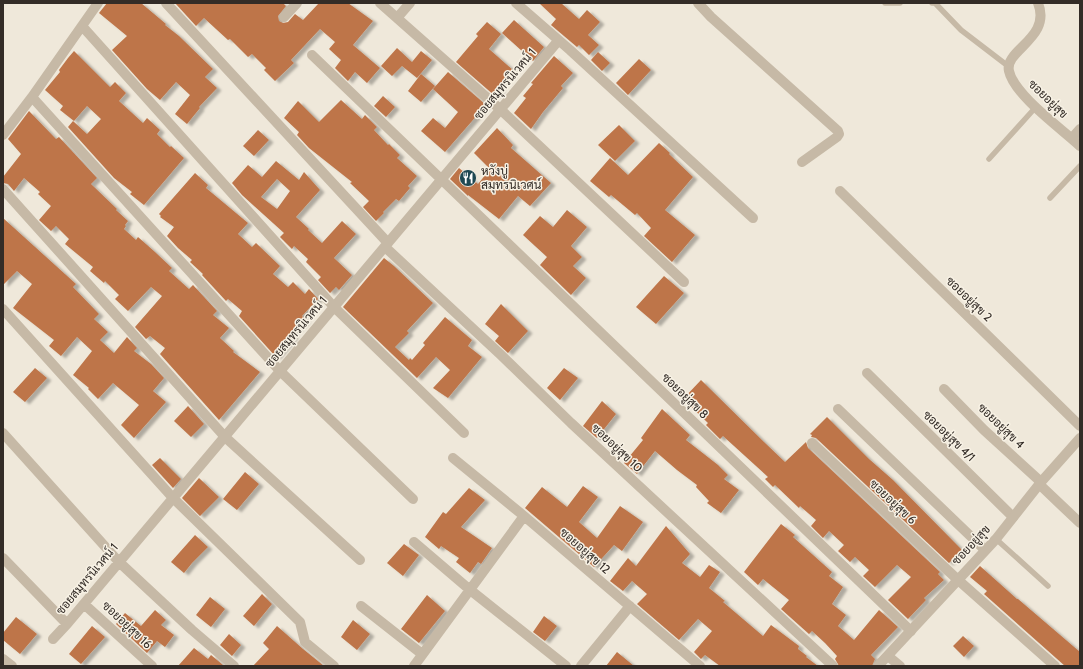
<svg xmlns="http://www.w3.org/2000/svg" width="1083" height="669" viewBox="0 0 1083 669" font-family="Cabin,Sarabun,sans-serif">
  <defs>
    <filter id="shadow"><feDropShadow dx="4.5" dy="2.5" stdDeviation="1" flood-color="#0004"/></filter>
  </defs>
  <rect width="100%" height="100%" fill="#efe8da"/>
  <path fill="#be7549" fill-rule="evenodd" filter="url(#shadow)" d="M107 3H141L166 24 165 25 179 36 213 69 205 77 217 88 199 107 200 108 187 124 175 114 190 95 176 82 160 100 147 89 112 50 127 36 99 13Z
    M175 3H283L286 6 278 16 279 21 283 23 288 22 295 14 303 20 319 3H348L373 21 353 45 380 68 367 83 355 72 348 81 335 68 341 60 329 49 335 42 320 29 291 60 294 63 275 81 264 70 266 68 252 54 248 57 230 39 228 40 204 18 196 26Z
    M539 3H561L579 19 587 10 600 22 588 35 599 45 589 55 579 45 577 47 551 25 556 19Z
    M514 20 544 47 533 61 502 33Z
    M487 22 501 34 489 49 513 70 498 86 501 89 495 96 456 62 478 36 476 34Z
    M397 48 412 62 421 51 432 60 417 78 402 66 392 76 381 66Z
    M74 51 110 87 115 82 126 93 119 101 143 123 147 118 160 130 157 134 170 147 171 146 184 158 144 205 130 194 132 192 114 178 68 127 73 121 87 134 101 119 87 106 74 121 60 110 63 106 45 90 60 72 59 70 68 58Z
    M598 52 610 63 602 71 591 60Z
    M554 56 573 73 561 86 563 88 543 112 531 129 514 113 526 98 523 96 533 84 531 83Z
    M639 59 651 70 628 95 616 83Z
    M448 72 486 105 445 152 421 131 433 118 445 128 458 112 433 89Z
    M421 74 435 86 421 102 408 91Z
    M383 96 395 107 386 117 374 106Z
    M341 100 362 119 365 115 377 127 374 130 388 145 389 144 400 155 397 158 417 176 408 186 410 188 399 201 396 199 383 212 384 213 376 221 363 207 369 201 350 183 352 182 309 148 297 135 299 132 284 118 298 101 319 122Z
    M29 111 56 139 59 137 97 178 91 184 117 209 116 210 128 221 125 225 126 226 124 229 136 240 138 237 155 252 172 268 169 271 189 289 193 285 217 311 213 315 229 328 220 338 234 351 233 352 260 372 219 420 160 354 165 348 150 336 146 339 135 327 162 296 151 287 128 311 115 299 119 295 105 281 104 283 90 271 93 267 65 244 69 239 56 226 51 231 39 220 51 206 38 194 40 192 24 178 14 191 8 184 3 183V177L21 154 8 139Z
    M619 125 635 141 615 161 598 145Z
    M497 128 513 145 511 148 551 183 530 206 518 196 499 219 468 195V196L450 179 459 168 478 184 490 169 474 153Z
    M258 130 269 140 254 156 243 146Z
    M659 143 670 153 669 154 693 177 665 210 695 235 672 262 644 236 651 228 637 213 635 215 611 195 609 197 590 181 610 158 628 175Z
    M276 161 299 180 304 172 320 190 296 217 309 229 308 230 322 243 342 221 356 234 334 258 352 275 339 290 336 287 330 293 318 280 321 277 306 262 308 259 294 246 292 249 280 237 284 233 242 195 232 183 248 165 262 177ZM277 179 290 191 277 209 261 197Z
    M195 173 208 185 206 188 248 223 238 234 252 247 256 243 280 266 273 274 288 287 293 282 305 294 309 289 318 299 302 316 306 320 292 334 294 336 276 357 239 316 242 311 228 299 226 301 202 275 203 274 190 262 192 260 178 248 167 236 174 227 160 217 161 216 159 214Z
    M567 210 587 227 571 246 582 257 573 266 586 278 571 295 540 265 547 257 523 235 540 216 553 227Z
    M3 218 76 284 73 287 99 314 94 319 108 332 100 340 114 353 127 337 137 348 134 351 151 364 164 378 153 391 166 402 134 438 121 425 139 405 113 383 98 399 88 389 89 388 73 375 92 351 77 337 61 356 49 346 54 340 13 308 32 284 17 271 3 285Z
    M384 258 394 266 433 303 407 331 409 333 395 347 409 360 410 358 412 360 425 345 423 343 445 317 472 340 468 346 482 357 448 398 433 388 450 370 436 357 417 378 343 307Z
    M664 276 684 293 656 324 636 307Z
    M501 304 528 331 508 353 495 341 499 336 485 324Z
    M35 368 47 378 25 402 13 392Z
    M564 368 578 378 560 400 547 388Z
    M701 380 764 442 785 462 806 442 808 448 940 572 938 574 944 580 924 598 926 600 908 619 888 600 911 577 897 565 875 587 863 576 869 570 855 557 850 562 838 551 844 545 829 531 823 538 811 526 816 520 800 506 799 508 775 485 773 487 765 479 768 477 723 436 720 439 706 425 708 423 683 399Z
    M602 401 616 414 597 438 583 426Z
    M188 406 204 424 191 437 174 421Z
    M662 409 690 435 686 440 718 465 728 475 724 479 739 490 721 513 707 503 709 501 696 487 697 485 677 470 655 451 637 474 624 463 643 440 641 438Z
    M827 417 869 459 893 480 962 550 949 563 816 438 811 437 812 435 810 434Z
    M160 458 181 479 173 488 152 465Z
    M245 472 259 484 237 510 223 499Z
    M199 478 219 497 200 516 182 498Z
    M583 486 598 497 579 522 597 538 620 506 643 522 622 551 614 545 594 567 525 508 542 487 567 507Z
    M469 488 485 500 461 527 492 548 481 564 478 562 470 573 456 562 459 558 441 546 439 549 425 537 443 512 446 514Z
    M781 524 795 535 793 537 832 572 829 576 843 587 832 604 846 615 838 626 854 640 879 610 898 627 871 655 875 659 872 666H839L835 659 837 656 825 643 812 631 809 634 781 609 789 600 763 579 758 585 744 572Z
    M666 526 690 554 682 563 700 577 709 565 720 572 709 588 725 601 723 602 763 636 771 625 799 646 798 649 807 656 806 657 818 666H720L705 655 701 659 694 652 712 631 698 619 679 640 637 604 647 594 632 581 623 591 610 581 628 558 636 566Z
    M195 535 208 547 192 563 184 573 171 562Z
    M404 544 419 555 403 576 387 563Z
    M980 566 1017 599H1018L1080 652V666H1065L984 594 987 591 970 577Z
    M262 594 272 604 254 626 243 616Z
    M427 595 445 611 419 643 401 629Z
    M210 597 225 609 211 627 196 615Z
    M155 610 166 620 161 625 174 635 165 647 157 641 147 653 116 624 125 613 141 626Z
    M544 616 557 626 545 641 533 632Z
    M16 617 37 634 20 654 3 640V633Z
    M353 620 370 634 357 650 341 637Z
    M92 626 105 637 81 664 69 654Z
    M277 626 303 649 324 666H253L269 649 263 643Z
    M229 634 241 645 232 656 220 645Z
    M963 636 974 646 964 657 953 646Z
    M194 648 208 659 211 655 223 665 178 666Z
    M617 652 634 666H606Z"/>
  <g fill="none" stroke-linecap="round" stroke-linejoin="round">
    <path stroke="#c6b9a6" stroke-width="5.5" d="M885 3H900
      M932 3H935L961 30 1008 66
      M989 159 1035 108
      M1050 198 1080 166
      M996 539 1048 586"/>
    <path stroke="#c6b9a6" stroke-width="10" d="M166 3 388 243
      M380 3 501 110 684 282
      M516 3 570 50 753 218
      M698 3 711 17 838 131 839 134 837 137 802 162
      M284 17 297 3
      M397 18 410 3
      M82 26 334 307 464 433
      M312 55 911 631
      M32 97 280 371 413 499
      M3 135 32 97 98 3
      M1072 138 1080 129
      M3 189 225 437 360 560
      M840 191 1080 426
      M385 247 500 354 571 423 833 666
      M3 309 173 498 300 622 305 642 334 666
      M867 373 1013 517
      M944 389 984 430 1041 482
      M838 409 985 550
      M3 433 119 562 192 630 234 666
      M812 443 957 579 1055 666
      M453 458 524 516 700 666
      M1039 484 1080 523
      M414 542 469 589 566 666
      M3 558 67 624
      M84 604 152 666
      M361 606 422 654
      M53 639 67 624 558 41
      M888 656 900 666
      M3 659 12 666
      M414 666 524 516
      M581 666 630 606"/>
    <path stroke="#c6b9a6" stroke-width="10" d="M1038 3C1052 38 1004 50 1009 71 1014 95 1062 129 1080 146
      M878 666 996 539 1041 482 1080 438"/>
  </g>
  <defs>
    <g id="restaurant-disc" transform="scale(0.9)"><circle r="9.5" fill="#1f4852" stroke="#f8f2e5"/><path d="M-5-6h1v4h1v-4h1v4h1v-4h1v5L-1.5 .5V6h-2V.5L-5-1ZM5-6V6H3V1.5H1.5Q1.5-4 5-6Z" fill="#fff"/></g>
  </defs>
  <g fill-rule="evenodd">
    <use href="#restaurant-disc" x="468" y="178"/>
  </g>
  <g text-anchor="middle" stroke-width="3" stroke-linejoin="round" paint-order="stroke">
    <g font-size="12" fill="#332c27" stroke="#f8f2e5">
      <text transform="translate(505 84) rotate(-50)" y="4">ซอยสมุทรนิเวศน์ 1</text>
      <text transform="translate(1048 99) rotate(44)" y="4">ซอยอยู่สุข</text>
      <text transform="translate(969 299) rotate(44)" y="4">ซอยอยู่สุข 2</text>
      <text transform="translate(296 332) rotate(-50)" y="4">ซอยสมุทรนิเวศน์ 1</text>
      <text transform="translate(685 396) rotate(44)" y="4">ซอยอยู่สุข 8</text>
      <text transform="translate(1001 426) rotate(44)" y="4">ซอยอยู่สุข 4</text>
      <text transform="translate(949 436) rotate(44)" y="4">ซอยอยู่สุข 4/1</text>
      <text transform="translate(617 448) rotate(43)" y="4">ซอยอยู่สุข 10</text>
      <text transform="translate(893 502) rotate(43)" y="4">ซอยอยู่สุข 6</text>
      <text transform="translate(971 545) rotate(-47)" y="4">ซอยอยู่สุข</text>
      <text transform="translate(585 551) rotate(41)" y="4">ซอยอยู่สุข 12</text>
      <text transform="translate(87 579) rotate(-50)" y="4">ซอยสมุทรนิเวศน์ 1</text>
      <text transform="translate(127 625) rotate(43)" y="4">ซอยอยู่สุข 16</text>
    </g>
    <g font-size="12" fill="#332c27" stroke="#f8f2e5" text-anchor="start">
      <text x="481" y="175">หวังบู่<tspan x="481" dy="14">สมุทรนิเวศน์</tspan></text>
    </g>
  </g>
  <rect width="1083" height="669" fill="none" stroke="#332c27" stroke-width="8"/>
</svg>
